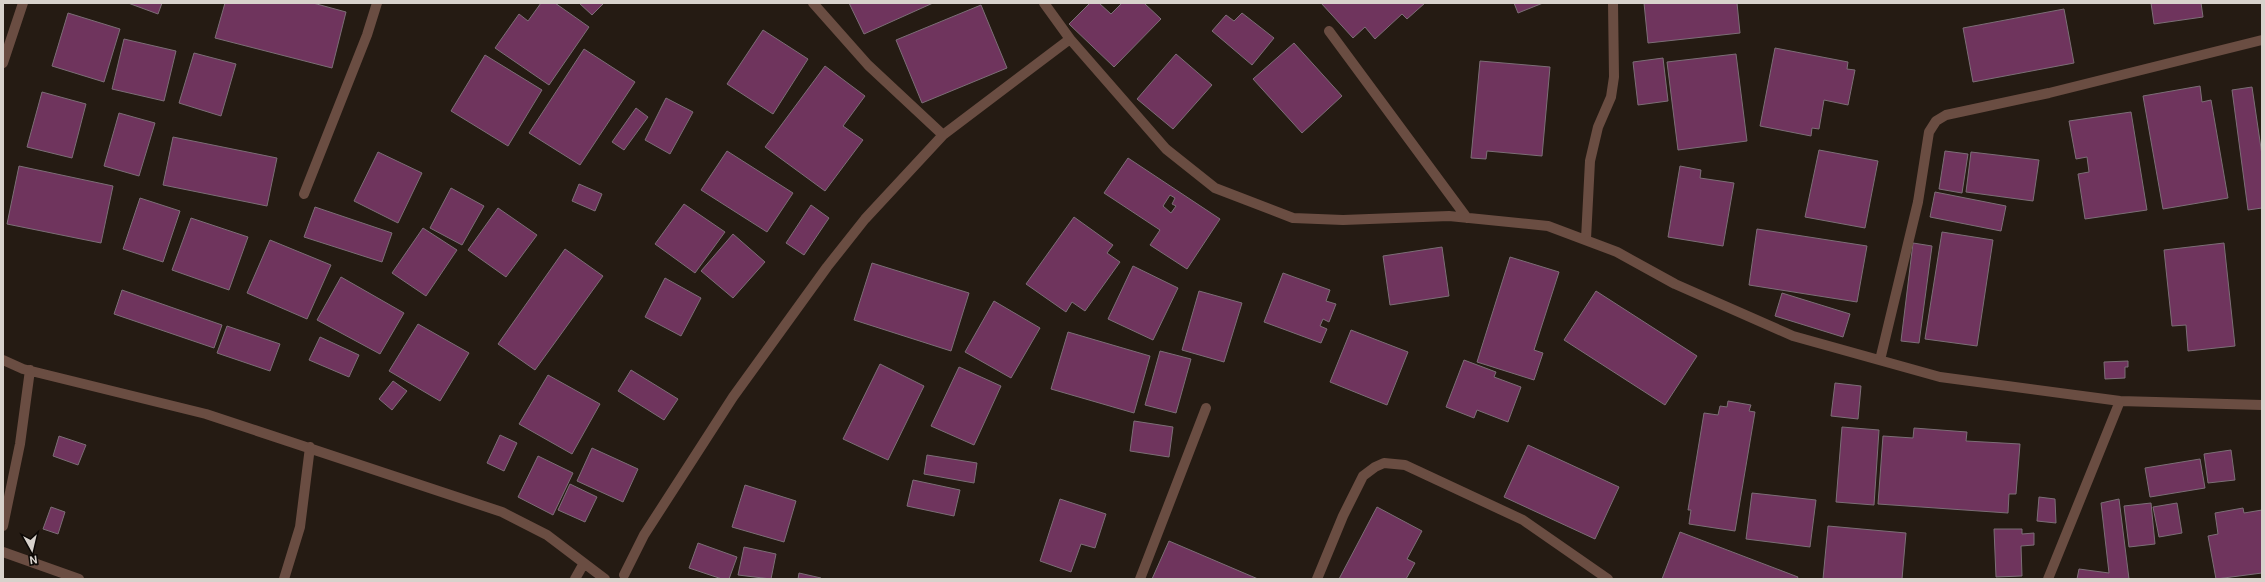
<svg xmlns="http://www.w3.org/2000/svg" width="2265" height="582" viewBox="0 0 2265 582" font-family="Roboto,sans-serif">
  <rect width="100%" height="100%" fill="#251b13"/>
  <path fill="#6f345d" stroke="#7c6e76" fill-rule="evenodd" d="M128 3H162L158 14Z
    M225 3H313L346 12 332 68 215 38Z
    M541 3H555L589 27 549 85 495 48 519 14 528 21Z
    M579 3H604L592 15Z
    M849 3H933L864 34Z
    M1090 3H1099L1111 14 1122 3H1144L1161 19 1114 67 1069 24Z
    M1321 3H1425L1407 19 1402 14 1375 39 1365 27 1353 38Z
    M1514 3H1543L1518 13Z
    M1644 3H1737L1740 33 1648 43Z
    M2151 3H2201L2203 17 2154 24Z
    M981 5 1007 68 922 103 896 40Z
    M2064 9 2074 63 1973 82 1963 28Z
    M68 13 120 29 104 82 52 66Z
    M1242 13 1274 38 1252 65 1212 31 1226 15 1234 21Z
    M763 30 808 59 773 114 727 84Z
    M124 39 176 51 164 101 112 89Z
    M1294 43 1342 96 1302 133 1253 79Z
    M1775 48 1848 62 1847 69 1855 70 1848 105 1824 100 1819 129 1812 128 1811 136 1760 126Z
    M584 49 635 82 580 165 529 133Z
    M194 53 236 64 221 116 179 103Z
    M1176 54 1212 85 1173 129 1137 99Z
    M1736 54 1747 141 1678 150 1667 62Z
    M485 55 542 90 508 146 451 111Z
    M1663 58 1668 101 1638 105 1633 62Z
    M1480 61 1550 67 1542 156 1487 151 1486 159 1471 158Z
    M825 66 865 96 843 126 863 140 825 191 765 147Z
    M2200 86 2202 102 2211 100 2228 198 2163 209 2143 96Z
    M2252 87 2262 155V208L2248 210 2232 90Z
    M42 92 86 104 72 158 27 147Z
    M666 98 693 112 670 154 645 140Z
    M636 108 648 117 624 150 612 142Z
    M2131 112 2147 210 2085 219 2078 174 2089 172 2087 157 2076 159 2069 121Z
    M119 113 155 123 139 176 104 166Z
    M173 137 277 158 267 206 163 185Z
    M1819 150 1878 161 1865 228 1805 217Z
    M727 151 793 193 767 232 701 190Z
    M1945 151 1968 154 1962 193 1939 189Z
    M378 152 422 173 398 223 354 201Z
    M1971 152 2039 160 2033 201 1966 192Z
    M1128 158 1220 219 1187 269 1150 245 1160 230 1104 193ZM1170 195 1175 198 1172 204 1176 206 1171 213 1163 206Z
    M19 166 113 186 101 243 7 224Z
    M1680 166 1701 170 1700 178 1734 183 1723 246 1668 237Z
    M579 184 602 194 595 211 572 201Z
    M451 188 484 206 462 245 430 228Z
    M1935 192 2006 206 2001 231 1930 217Z
    M140 198 180 211 163 262 123 249Z
    M684 204 725 232 695 273 655 244Z
    M811 205 829 218 804 255 786 243Z
    M315 207 392 233 382 262 304 237Z
    M498 208 537 235 506 277 468 250Z
    M1074 217 1113 245 1107 253 1120 262 1085 311 1072 302 1066 312 1026 284Z
    M191 218 248 237 229 290 172 270Z
    M423 228 457 250 426 296 392 273Z
    M1757 229 1867 246 1857 302 1749 285Z
    M1942 232 1993 240 1977 346 1925 339Z
    M733 234 765 262 733 298 701 271Z
    M270 240 331 265 307 319 247 293Z
    M1913 243 1932 246 1919 343 1901 341Z
    M2224 243 2235 346 2188 351 2186 325 2172 326 2164 250Z
    M1442 247 1449 296 1390 305 1383 256Z
    M565 249 603 276 535 370 498 344Z
    M1510 257 1559 272 1534 350 1543 353 1534 380 1477 362Z
    M872 263 969 293 951 351 854 320Z
    M1133 266 1178 288 1153 340 1108 319Z
    M1283 273 1330 290 1326 301 1336 304 1329 322 1323 319 1320 326 1327 329 1321 343 1264 322Z
    M341 277 404 313 380 354 317 320Z
    M665 278 701 298 681 336 645 317Z
    M122 290 222 325 214 348 114 314Z
    M1199 291 1242 303 1224 362 1182 350Z
    M1596 291 1697 356 1665 405 1564 340Z
    M1782 293 1850 314 1843 337 1775 316Z
    M994 301 1040 328 1011 378 965 352Z
    M418 324 469 353 440 401 389 371Z
    M227 326 280 344 270 371 217 353Z
    M1351 330 1408 352 1387 405 1330 382Z
    M1068 332 1150 356 1134 413 1051 389Z
    M320 337 359 355 349 377 309 360Z
    M1160 351 1191 359 1176 413 1145 405Z
    M1464 360 1496 372 1494 377 1521 387 1508 422 1477 410 1474 418 1446 407Z
    M2128 361V367H2125V378L2105 379 2104 362Z
    M880 364 924 386 888 460 843 439Z
    M959 367 1001 386 974 445 931 426Z
    M631 370 678 399 664 420 618 391Z
    M548 375 600 404 572 454 519 424Z
    M393 381 407 391 392 410 379 399Z
    M1835 383 1861 386 1858 419 1831 416Z
    M1728 401 1751 405 1749 411 1755 412 1735 531 1689 524 1691 510H1688L1704 413 1718 415 1720 406 1727 407Z
    M1134 421 1173 427 1169 457 1130 451Z
    M1842 427 1879 430 1874 505 1836 502Z
    M1914 428 1967 432 1966 441 2020 444 2016 494H2009L2008 513 1878 504 1883 436 1913 438Z
    M500 435 517 443 504 471 487 463Z
    M59 436 86 445 78 465 53 456Z
    M1528 445 1619 487 1595 539 1504 497Z
    M592 448 638 469 623 502 577 481Z
    M2231 450 2235 480 2208 483 2204 454Z
    M927 455 977 463 974 483 924 474Z
    M538 456 573 473 553 515 518 497Z
    M2200 459 2205 488 2150 497 2145 468Z
    M913 480 960 490 954 516 907 506Z
    M570 484 597 497 585 522 558 510Z
    M745 485 796 501 784 542 732 527Z
    M1752 493 1816 500 1810 547 1746 539Z
    M2039 497 2055 499 2056 523 2037 521Z
    M1060 499 1106 514 1095 548 1081 544 1071 572 1040 561Z
    M2119 499 2129 579H2077L2079 569 2109 573 2101 503Z
    M2151 503 2155 544 2129 547 2124 506Z
    M2177 503 2182 533 2159 537 2153 507Z
    M51 507 65 512 58 534 43 529Z
    M1377 507 1422 531 1407 559 1415 563 1406 579H1339Z
    M2243 508 2244 513 2262 510V573L2216 579 2208 536 2218 534 2215 513Z
    M1828 526 1906 533 1902 579H1823Z
    M1994 529H2022V534L2034 533V545L2021 546 2022 576 1996 577Z
    M1680 532 1798 577 1797 579H1662Z
    M1169 541 1258 579H1152Z
    M698 543 737 557 729 579H722L689 568Z
    M744 547 776 554 771 579 738 575Z
    M799 573 821 578V579H798Z"/>
  <g fill="none" stroke-linecap="round" stroke-linejoin="round">
    <path stroke="#6a4d42" stroke-width="10" d="M813 3 868 65 943 135
      M1044 3 1070 39 1166 149 1215 188 1293 218 1343 220 1449 216 1548 226 1617 252 1675 284 1793 336 1940 377 2120 401 2262 405
      M1329 31 1467 218
      M3 63 23 3
      M304 194 367 35 377 3
      M1586 239 1590 161 1598 127 1611 97 1614 77 1613 3
      M3 360 23 369 206 414 502 512 547 535 605 579
      M1880 360 1918 202 1929 132 1936 121 1946 115 2049 93 2262 40
      M3 526 20 444 30 370
      M3 552 79 579
      M624 575 644 535 733 397 827 267 865 219 943 135 1070 39
      M284 579 300 527 310 447
      M575 579 584 563
      M1140 579 1206 408
      M1317 579 1343 516 1363 476 1375 467 1384 463 1405 465 1523 520 1608 579
      M2048 579 2120 401"/>
  </g>
  <rect width="2265" height="582" fill="none" stroke="#d8d2cc" stroke-width="8"/>
  <g transform="translate(32 550) rotate(172)" stroke="#0b0704" stroke-width="3" paint-order="stroke">
  <path d="M0-3L7 15L0 10L-7 15Z" fill="#d8d2cc"/>
  <text y="-6" font-size="11" font-weight="bold" text-anchor="middle" fill="#d8d2cc">N</text>
  </g>
</svg>
